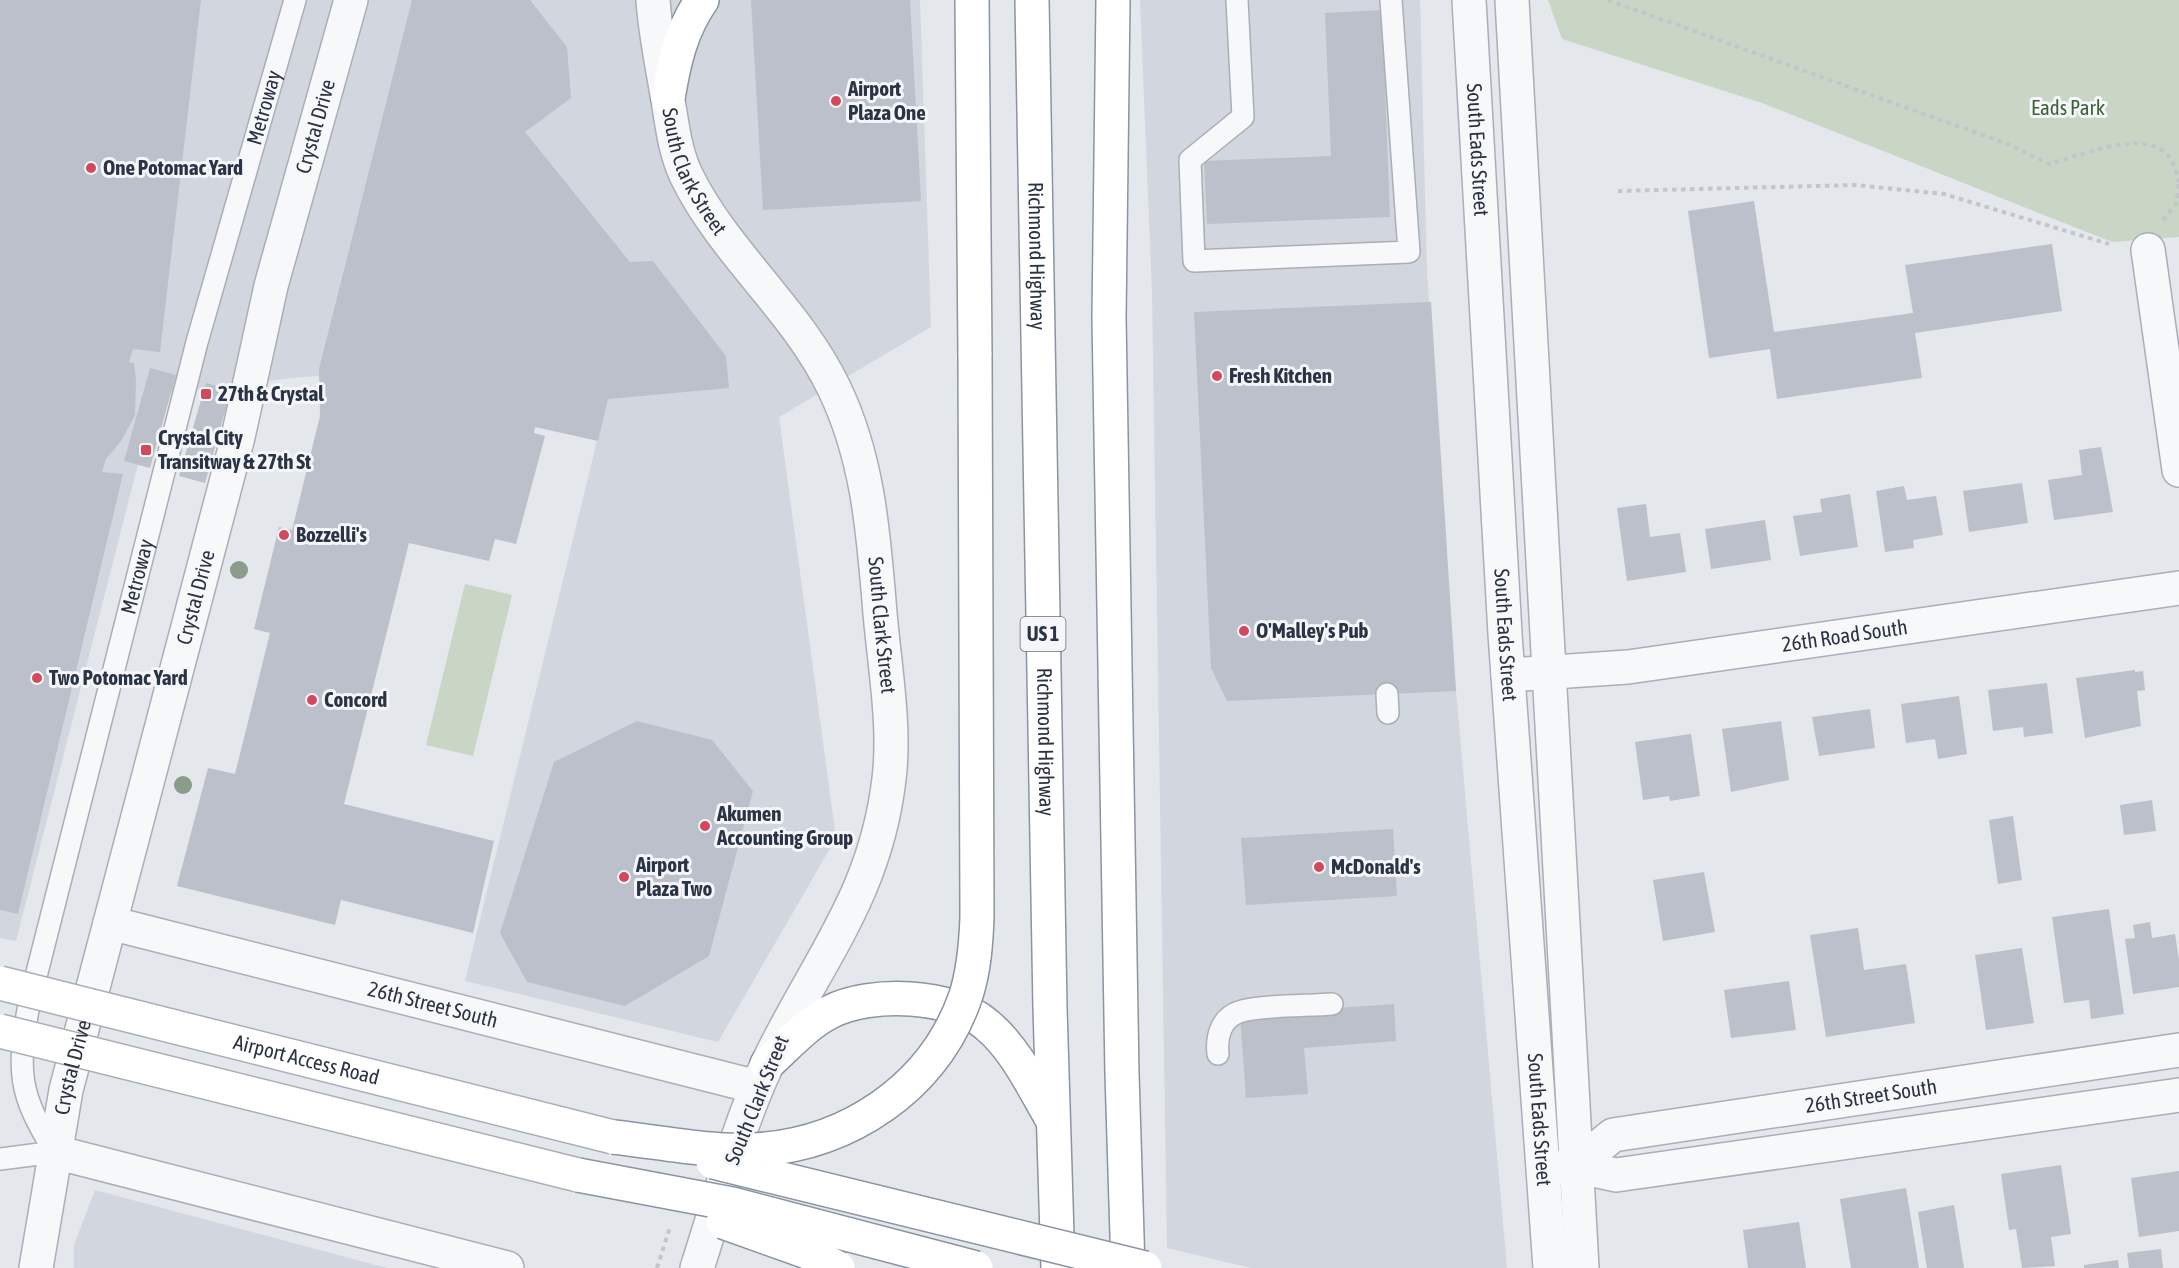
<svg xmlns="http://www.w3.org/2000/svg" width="2179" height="1268" viewBox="0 0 2179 1268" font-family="'Asap Condensed',sans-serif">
  <rect width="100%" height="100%" fill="#e4e7ec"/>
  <path fill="#d2d6de" d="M0 0H920L931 327 779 417 836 838 718 1042 465 981 619 351 292 378 156 394 16 941 0 938Z
    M1140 0H1420L1427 272 1456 691 1507 1268H1251L1167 1248 1152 291Z
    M95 1190 387 1268H74V1245Z"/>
  <path fill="#c9d6c5" d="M1548 0H2179V237L2112 242 1762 103 1562 39Z
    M465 584 512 595 473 756 426 745Z"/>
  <path fill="#bbc0ca" d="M0 0H201L160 352 133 349 129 362 134 363 136 380 135 415 121 441 106 459 102 472 123 474 18 914 0 910Z
    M412 0H530L567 47 571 98 525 132 630 262 653 261 726 356 729 388 608 399 598 441 535 427 534 433 545 436 516 544 495 539 489 561 409 543 344 804 494 841 473 933 341 900 335 925 177 886 208 768 235 774 270 633 254 629 279 527 292 530 320 416 319 369Z
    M751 0H910L921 201 763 210Z
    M1382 10 1390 217 1207 224 1204 161 1331 156 1325 13Z
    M1754 201 1774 332 1913 313 1905 265 2052 244 2062 311 1915 333 1922 378 1777 399 1770 349 1709 358 1688 211Z
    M1431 302 1456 691 1227 701 1211 668 1194 312Z
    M150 368 176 375 150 468 124 461Z
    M206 383 231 390 205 483 179 476Z
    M2101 447 2113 512 2054 520 2048 480 2082 475 2079 450Z
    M2022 483 2028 523 1969 532 1963 491Z
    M1904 486 1907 500 1936 496 1943 535 1913 540 1914 548 1885 552 1876 491Z
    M1850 494 1858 547 1800 556 1793 516 1822 512 1820 499Z
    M1646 504 1650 537 1680 533 1686 572 1627 581 1617 508Z
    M1765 520 1771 560 1711 569 1705 529Z
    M2135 670V672L2143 671 2145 690 2137 691 2141 726 2085 738 2076 678Z
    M2047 683 2053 733 2024 737 2023 727 1993 731 1988 690Z
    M1959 696 1967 754 1938 759 1935 739 1906 743 1901 704Z
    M1870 709 1875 748 1819 756 1812 717Z
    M637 721 712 740 753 791 709 956 625 1006 527 982 500 933 554 762Z
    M1781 721 1789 780 1731 792 1722 729Z
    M1691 734 1700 796 1670 801 1669 796 1643 800 1635 742Z
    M2152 800 2156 831 2124 835 2120 805Z
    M2013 816 2022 880 1998 884 1989 820Z
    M1393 829 1397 896 1246 905 1241 838Z
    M1704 872 1715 932 1663 941 1653 880Z
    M2109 909 2124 1014 2091 1019 2089 1000 2064 1003 2052 917Z
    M2150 922 2152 938 2175 934 2179 960V987L2133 994 2125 939 2135 938 2133 925Z
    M1858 928 1864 970 1906 964 1915 1023 1826 1037 1810 935Z
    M2022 948 2034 1023 1986 1030 1975 955Z
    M1789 981 1796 1030 1731 1038 1724 990Z
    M1394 1004 1396 1041 1304 1048 1308 1094 1246 1098 1240 1015Z
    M2061 1165 2071 1234 2051 1237 2055 1266 2022 1268 2016 1229 2009 1230 2001 1174Z
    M2179 1171V1231L2139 1237 2131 1178Z
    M1906 1188 1919 1268H1851L1840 1199Z
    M1954 1205 1964 1268H1927L1918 1212Z
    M1799 1222 1806 1268H1748L1743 1230Z
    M2161 1249 2163 1268H2129L2127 1253Z
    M2118 1260 2119 1268H2084V1265Z"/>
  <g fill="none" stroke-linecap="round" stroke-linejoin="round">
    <g stroke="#a9aeb7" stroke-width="24">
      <g id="service">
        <path d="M1237 0 1243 117 1190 160 1194 261 1409 252 1391 0"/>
        <path d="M1387 694 1388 713"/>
        <path d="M1218 1054C1216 1037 1221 1018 1239 1012 1257 1005 1311 1006 1332 1004"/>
        <path id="s1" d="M0 1159 55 1152C18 1093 17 1072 29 1004L197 342 295 0"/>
      </g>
    </g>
    <g stroke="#a9aeb7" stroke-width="36">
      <g id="minor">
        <path d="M2148 250 2179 470"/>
        <path id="s2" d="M1508 675 1628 667 2179 588"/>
        <path id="s3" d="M110 923 757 1087"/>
        <path d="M55 1152 507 1268"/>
        <path id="s4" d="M1575 1166 1613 1135 2179 1050"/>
        <path d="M1550 1169 1575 1166 1616 1175 2179 1095"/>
      </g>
    </g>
    <g stroke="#a9aeb7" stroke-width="36">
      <g id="tertiary">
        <path id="s5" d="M653 0C655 32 662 63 667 95 672 122 674 149 686 175 724 253 796 309 834 388 867 456 873 528 879 601 883 658 896 723 889 779 875 899 814 964 766 1067 736 1131 719 1201 697 1268"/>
        <path id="s6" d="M1469 0 1505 634 1550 1268"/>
        <path d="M1512 0 1582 1268"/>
        <path id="s7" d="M36 1268 66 1090 238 437 271 286 351 0"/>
      </g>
    </g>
    <g stroke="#8b94a3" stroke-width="36">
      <g id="trunk">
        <path d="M972 0 975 355"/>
        <path id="s8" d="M1032 0 1050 1008 1058 1268"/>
        <path d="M1113 0 1109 318 1122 1074 1128 1268"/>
        <path d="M668 98C674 62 681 30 702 0"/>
        <path d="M767 1064C787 1046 806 1024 830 1012 871 991 952 994 987 1025 1016 1049 1033 1087 1052 1119"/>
      </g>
    </g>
    <path stroke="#c2c5cb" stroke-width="4" stroke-dasharray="4.5 4.5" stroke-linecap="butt" d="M1608 0 2010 145 2050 164C2078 156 2135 132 2162 150 2173 157 2176 171 2179 182
      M1618 191 1855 185 1944 194 2109 244
      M2163 220 2176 204 2179 183
      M657 1268 670 1227"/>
    <use href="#service" stroke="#f7f8fa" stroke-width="21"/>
    <use href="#minor" stroke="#f7f8fa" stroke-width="33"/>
    <use href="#tertiary" stroke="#f7f8fa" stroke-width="33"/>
    <use href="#trunk" stroke="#fff" stroke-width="33"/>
    <g stroke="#a9aeb7" stroke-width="36" stroke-linecap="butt">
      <g id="secondary-bridge">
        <path id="s9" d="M0 983 613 1137"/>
        <path d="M0 1031 578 1175"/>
      </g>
    </g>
    <g stroke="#8b94a3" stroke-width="36" stroke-linecap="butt">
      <path id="trunk-bridge" d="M613 1137C659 1142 707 1152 753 1150 848 1145 933 1088 965 998 974 972 976 944 977 917L975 355
        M713 1162 1145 1268
        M578 1175 732 1204 976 1268
        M723 1222 807 1252 838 1268"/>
    </g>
    <use href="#secondary-bridge" stroke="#fff" stroke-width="33"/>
    <use href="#trunk-bridge" stroke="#fff" stroke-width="33"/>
  </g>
  <g fill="#899d89">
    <circle cx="239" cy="570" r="9"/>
    <circle cx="183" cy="785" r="9"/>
  </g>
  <g fill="#d1495b" stroke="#f4f6f9" stroke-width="2">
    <circle cx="836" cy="101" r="6"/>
    <circle cx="91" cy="168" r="6"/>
    <circle cx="1217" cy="376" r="6"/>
    <rect x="200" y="388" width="12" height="12" rx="3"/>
    <rect x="140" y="444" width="12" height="12" rx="3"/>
    <circle cx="284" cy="535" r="6"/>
    <circle cx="1244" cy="631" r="6"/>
    <circle cx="37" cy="678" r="6"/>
    <circle cx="312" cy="700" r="6"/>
    <circle cx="705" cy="826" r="6"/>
    <circle cx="1319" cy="867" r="6"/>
    <circle cx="624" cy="877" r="6"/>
  </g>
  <g text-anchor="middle" stroke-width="6" stroke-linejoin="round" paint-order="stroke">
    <rect fill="#f4f6f9" stroke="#676e7b" stroke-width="1.5" x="1020.5" y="617" width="45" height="34" rx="4.5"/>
    <g font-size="20" font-weight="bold" fill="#2b3445">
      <text x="1043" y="641">US 1</text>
    </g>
    <g font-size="21" font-weight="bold" fill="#2b3445" stroke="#f4f6f9" text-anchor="start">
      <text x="848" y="96">Airport<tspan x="848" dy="24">Plaza One</tspan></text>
      <text x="103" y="175">One Potomac Yard</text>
      <text x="1229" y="383">Fresh Kitchen</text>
      <text x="218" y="401">27th &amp; Crystal</text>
      <text x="158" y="445">Crystal City<tspan x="158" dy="24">Transitway &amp; 27th St</tspan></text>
      <text x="296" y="542">Bozzelli's</text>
      <text x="1256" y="638">O'Malley's Pub</text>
      <text x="49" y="685">Two Potomac Yard</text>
      <text x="324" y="707">Concord</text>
      <text x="717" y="821">Akumen<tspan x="717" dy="24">Accounting Group</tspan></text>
      <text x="636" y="872">Airport<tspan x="636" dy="24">Plaza Two</tspan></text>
      <text x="1331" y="874">McDonald's</text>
    </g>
    <g font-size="21" fill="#2b3445" stroke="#f4f6f9">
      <text dy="7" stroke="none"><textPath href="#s1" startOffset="1138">Metroway</textPath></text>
      <text dy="7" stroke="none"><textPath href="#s7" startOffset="1176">Crystal Drive</textPath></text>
      <text dy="7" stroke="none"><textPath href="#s6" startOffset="150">South Eads Street</textPath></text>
      <text dy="7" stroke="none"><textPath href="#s5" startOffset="178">South Clark Street</textPath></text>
      <text dy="7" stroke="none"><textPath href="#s8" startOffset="256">Richmond Highway</textPath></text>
      <text dy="7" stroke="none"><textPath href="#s1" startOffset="652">Metroway</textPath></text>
      <text dy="7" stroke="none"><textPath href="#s7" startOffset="690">Crystal Drive</textPath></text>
      <text dy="7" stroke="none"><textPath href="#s5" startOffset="682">South Clark Street</textPath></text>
      <text dy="7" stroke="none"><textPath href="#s6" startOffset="636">South Eads Street</textPath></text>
      <text dy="7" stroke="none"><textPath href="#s2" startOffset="339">26th Road South</textPath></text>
      <text dy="7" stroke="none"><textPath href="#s8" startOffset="742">Richmond Highway</textPath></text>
      <text dy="7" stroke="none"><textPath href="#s3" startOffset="333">26th Street South</textPath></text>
      <text dy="7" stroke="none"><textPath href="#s9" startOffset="316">Airport Access Road</textPath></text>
      <text dy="7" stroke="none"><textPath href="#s7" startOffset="204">Crystal Drive</textPath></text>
      <text dy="7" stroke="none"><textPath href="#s4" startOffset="310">26th Street South</textPath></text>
      <text transform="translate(757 1100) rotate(-68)" y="7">South Clark Street</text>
      <text dy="7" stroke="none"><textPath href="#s6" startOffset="1122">South Eads Street</textPath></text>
    </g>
    <g font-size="21" fill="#3f6138" stroke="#f4f6f9">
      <text x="2068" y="115">Eads Park</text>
    </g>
  </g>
</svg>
